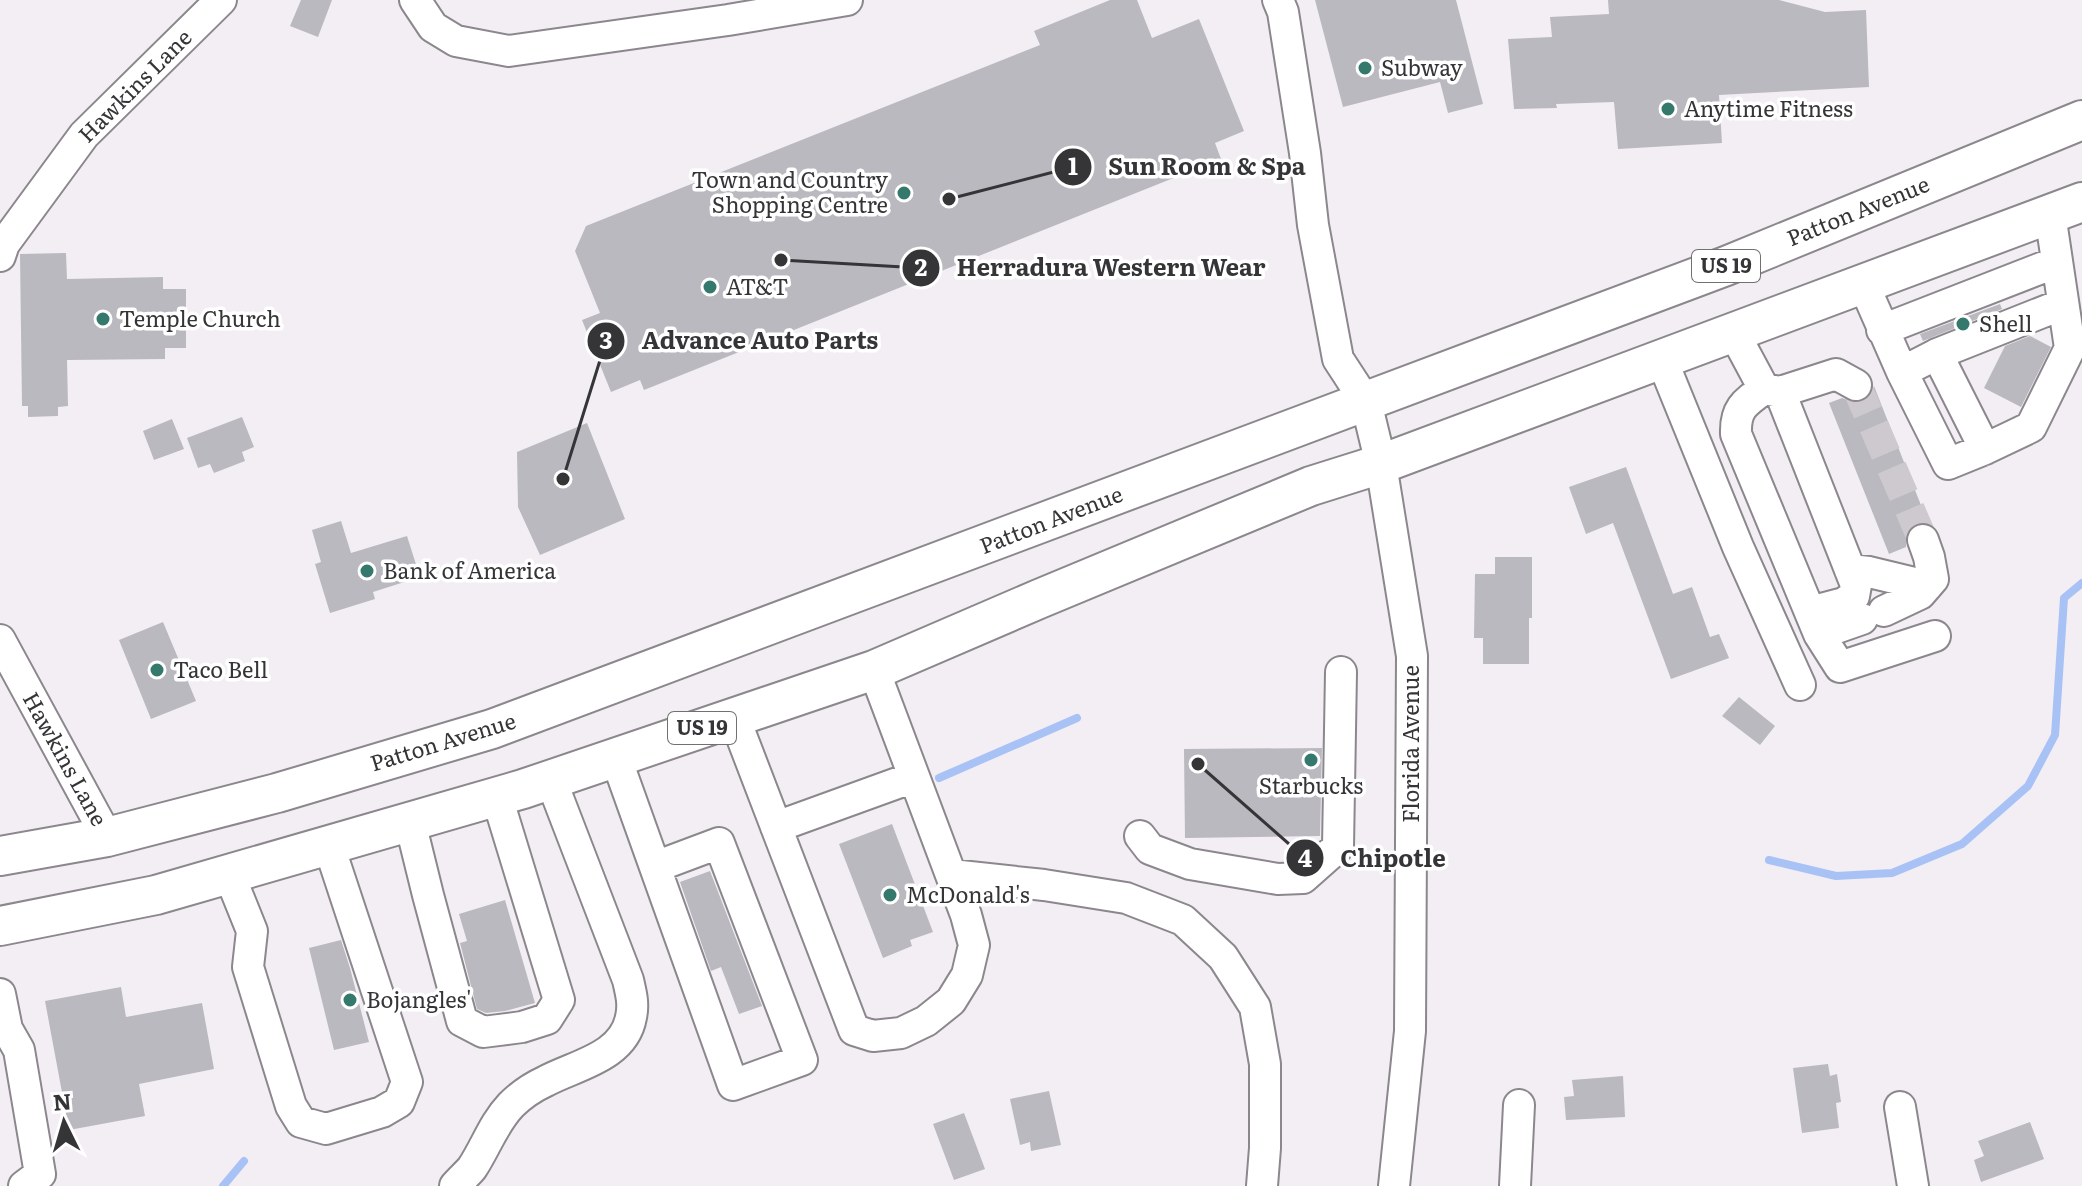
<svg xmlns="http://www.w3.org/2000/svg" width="2082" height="1186" viewBox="0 0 2082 1186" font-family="Literata,serif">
  <rect width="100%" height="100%" fill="#f3eef4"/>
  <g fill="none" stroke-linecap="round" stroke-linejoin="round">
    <path stroke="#a8c2f5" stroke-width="8" d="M939 778 1077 718
      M1769 860 1836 876 1892 873 1962 844 2028 786 2055 735 2064 598 2082 583
      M223 1186 244 1161"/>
  </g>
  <path fill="#b9b9bf" d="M301 0H332L318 37 290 26Z
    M1110 0H1137L1152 38 1199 19 1244 131 1215 143 1221 159 644 390 640 380 611 392 582 320 600 313 575 251 586 226 1040 45 1034 31Z
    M1315 0H1456L1483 104 1448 113 1440 82 1343 107Z
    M1608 0H1779L1825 12 1866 10 1869 87 1719 95 1722 143 1618 149 1614 102 1556 104 1557 108 1514 109 1508 39 1552 37 1550 17 1609 14Z
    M66 253 67 279 163 277V289H186V348H165V359L67 360 68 406 58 407V416L28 417V406H22L20 254Z
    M2000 304 2002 309 1923 341 1920 334Z
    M2030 336 2051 347 2021 407 1984 388 2005 346Z
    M1874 386 1928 523H1918L1910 528 1906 536V547L1889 554 1829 403 1842 398 1856 403 1865 401 1871 394Z
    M242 417 254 447 242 452 245 461 214 473 210 464 198 468 187 438Z
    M172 419 184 449 154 460 143 431Z
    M587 423 625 519 540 555 518 507 517 452Z
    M1626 467 1673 594 1692 587 1710 637 1719 634 1729 658 1671 679 1613 523 1586 534 1569 487Z
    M341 521 351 553 407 536 420 577 373 592 375 599 330 613 315 564 321 562 312 530Z
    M1495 557H1532V618H1529V664H1483V638H1474L1475 574H1495Z
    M163 622 196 701 151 719 119 640Z
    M1739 697 1775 726 1760 745 1722 716Z
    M1322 748 1320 836 1185 838 1184 749Z
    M892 824 933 932 910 940 912 946 883 958 839 844Z
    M710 871 762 1006 739 1014 721 967 711 971 680 882Z
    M505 900 535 1003 505 1011 486 1013 477 1009 460 943 467 941 459 914Z
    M341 940 350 968 369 1042 334 1050 309 948Z
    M121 987 126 1017 202 1003 214 1069 139 1084 145 1116 69 1130 45 1001Z
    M1828 1064 1830 1076 1837 1074 1841 1102 1836 1103 1839 1128 1802 1133 1793 1068Z
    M1623 1076 1625 1117 1566 1120 1564 1097 1574 1096 1572 1080Z
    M1049 1091 1061 1145 1031 1151 1030 1142 1020 1145 1010 1099Z
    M964 1113 985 1169 954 1180 933 1124Z
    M2030 1122 2044 1159 1981 1182 1974 1160 1984 1156 1978 1141Z"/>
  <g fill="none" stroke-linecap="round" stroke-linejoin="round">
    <path stroke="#cdc9ce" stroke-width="30" stroke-dasharray="30 15" stroke-linecap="butt" d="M1856 385 1923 540"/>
    <g stroke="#8b878d" stroke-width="34">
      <path id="minor" d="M415 0 433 27 456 41 509 51 728 20 847 0
        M1278 0 1283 12 1305 153 1313 225 1338 359 1366 402 1381 464 1412 656 1410 1031 1394 1186
        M0 256 4 244 84 135 221 0
        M1863 283 1902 372 1948 464 1985 449 2031 427 2070 348 2050 214
        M1882 330 2057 262
        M1734 333 1764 389C1744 403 1735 409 1736 434L1819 634 1840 667 1935 636
        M1937 354 1985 449
        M1662 360 1738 547 1800 685
        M1902 372 1937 354 2063 304
        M1764 389 1780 392 1836 374 1856 385
        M1780 392 1856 585 1854 596 1844 603 1810 612
        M1850 570 1869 572 1927 586
        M1884 611 1920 594 1933 579 1929 557 1923 540
        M1819 634 1862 619
        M0 640 107 837
        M734 717 854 1030 873 1036 901 1033 926 1021 951 1001 967 975 974 945 966 915 874 670
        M616 758 733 1085 802 1060 719 843 655 867
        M410 822 428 895 462 1021 483 1032 522 1027 547 1019 559 1000 497 797
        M776 827 914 777
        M1140 836 1150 849 1190 864 1278 879 1303 878 1338 847 1341 672
        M229 874 252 931 248 967 291 1106 301 1122 326 1129 382 1112 399 1102 407 1082 329 846
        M951 875 1044 885 1126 898 1183 920 1223 957 1255 1007 1265 1064V1148L1262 1186
        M0 994 7 1029 19 1050 40 1174 24 1186
        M1900 1107 1913 1186
        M455 1186C460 1180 467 1174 472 1168 486 1147 493 1124 511 1105 521 1095 533 1087 546 1081 576 1065 624 1057 631 1017 634 1004 631 993 628 980L551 780
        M1515 1186 1519 1105"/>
    </g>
    <g stroke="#8b878d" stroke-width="42">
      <path id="major" d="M0 856 107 837 277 793 492 729 1726 266 2082 120
        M0 926 156 895 523 789 874 670 1039 599 1311 486 1381 464 2082 202"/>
    </g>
    <use href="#minor" stroke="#fff" stroke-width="30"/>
    <use href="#major" stroke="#fff" stroke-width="38"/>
  </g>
  <g fill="#35796d" stroke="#fff" stroke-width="3">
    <circle cx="1365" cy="68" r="8"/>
    <circle cx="1668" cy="109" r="8"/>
    <circle cx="904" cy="193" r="8"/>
    <circle cx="710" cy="287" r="8"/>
    <circle cx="103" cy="319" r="8"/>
    <circle cx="1963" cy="324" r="8"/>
    <circle cx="367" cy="571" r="8"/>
    <circle cx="157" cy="670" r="8"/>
    <circle cx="1311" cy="760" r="8"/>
    <circle cx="890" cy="895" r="8"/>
    <circle cx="350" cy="1000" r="8"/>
  </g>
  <g text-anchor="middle" stroke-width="7" stroke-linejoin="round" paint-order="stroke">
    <g fill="#fff" stroke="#727172" stroke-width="2">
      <rect x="1692" y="250" width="68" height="32" rx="6"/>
      <rect x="668" y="712" width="68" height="32" rx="6"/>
    </g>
    <g font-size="20" font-weight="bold" fill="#353436">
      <text x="1726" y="273">US 19</text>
      <text x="702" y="735">US 19</text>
    </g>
    <g font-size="22" fill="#353436" stroke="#fff" text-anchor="start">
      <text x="1381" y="76">Subway</text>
      <text x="1684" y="117">Anytime Fitness</text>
      <text x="888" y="188" text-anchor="end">Town and Country<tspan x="888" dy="25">Shopping Centre</tspan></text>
      <text x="726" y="295">AT&amp;T</text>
      <text x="119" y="327">Temple Church</text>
      <text x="1979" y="332">Shell</text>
      <text x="383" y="579">Bank of America</text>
      <text x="173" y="678">Taco Bell</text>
      <text x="1311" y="794" text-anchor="middle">Starbucks</text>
      <text x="906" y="903">McDonald's</text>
      <text x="366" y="1008">Bojangles'</text>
    </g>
    <g font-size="22" fill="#353436" stroke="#fff">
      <text transform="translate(135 86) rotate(-45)" y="8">Hawkins Lane</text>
      <text transform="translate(1858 211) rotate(-22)" y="8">Patton Avenue</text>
      <text transform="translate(1051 520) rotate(-21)" y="8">Patton Avenue</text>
      <text transform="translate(443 742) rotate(-17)" y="8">Patton Avenue</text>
      <text transform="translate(1411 744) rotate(-90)" y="8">Florida Avenue</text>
      <text transform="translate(65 759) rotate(61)" y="8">Hawkins Lane</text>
    </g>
  </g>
  <path fill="none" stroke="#353436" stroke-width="3" d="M949 199L1073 167M781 260L921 268M563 479L606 341M1198 764L1305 858"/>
  <g fill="#353436" stroke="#fff" stroke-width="3">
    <circle cx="949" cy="199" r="8"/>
    <circle cx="781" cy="260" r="8"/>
    <circle cx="563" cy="479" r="8"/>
    <circle cx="1198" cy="764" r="8"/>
    <circle cx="1073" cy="167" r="20"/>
    <circle cx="921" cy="268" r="20"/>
    <circle cx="606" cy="341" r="20"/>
    <circle cx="1305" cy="858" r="20"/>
  </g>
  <g font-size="24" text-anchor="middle" font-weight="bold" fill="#fff">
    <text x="1073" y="175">1</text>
    <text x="921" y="276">2</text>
    <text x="606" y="349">3</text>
    <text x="1305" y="867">4</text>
  </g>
  <g font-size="24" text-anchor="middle" font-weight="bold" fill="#353436" stroke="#fff" stroke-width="7" stroke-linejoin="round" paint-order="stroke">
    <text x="1207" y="175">Sun Room &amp; Spa</text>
    <text x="1111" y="276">Herradura Western Wear</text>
    <text x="760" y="349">Advance Auto Parts</text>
    <text x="1393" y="867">Chipotle</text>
  </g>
  <g transform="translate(64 1122) rotate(355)" stroke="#ffffff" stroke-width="6" paint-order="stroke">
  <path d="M0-6L14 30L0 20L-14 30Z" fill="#353436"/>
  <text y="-12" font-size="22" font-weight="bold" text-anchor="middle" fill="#353436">N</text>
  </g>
</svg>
